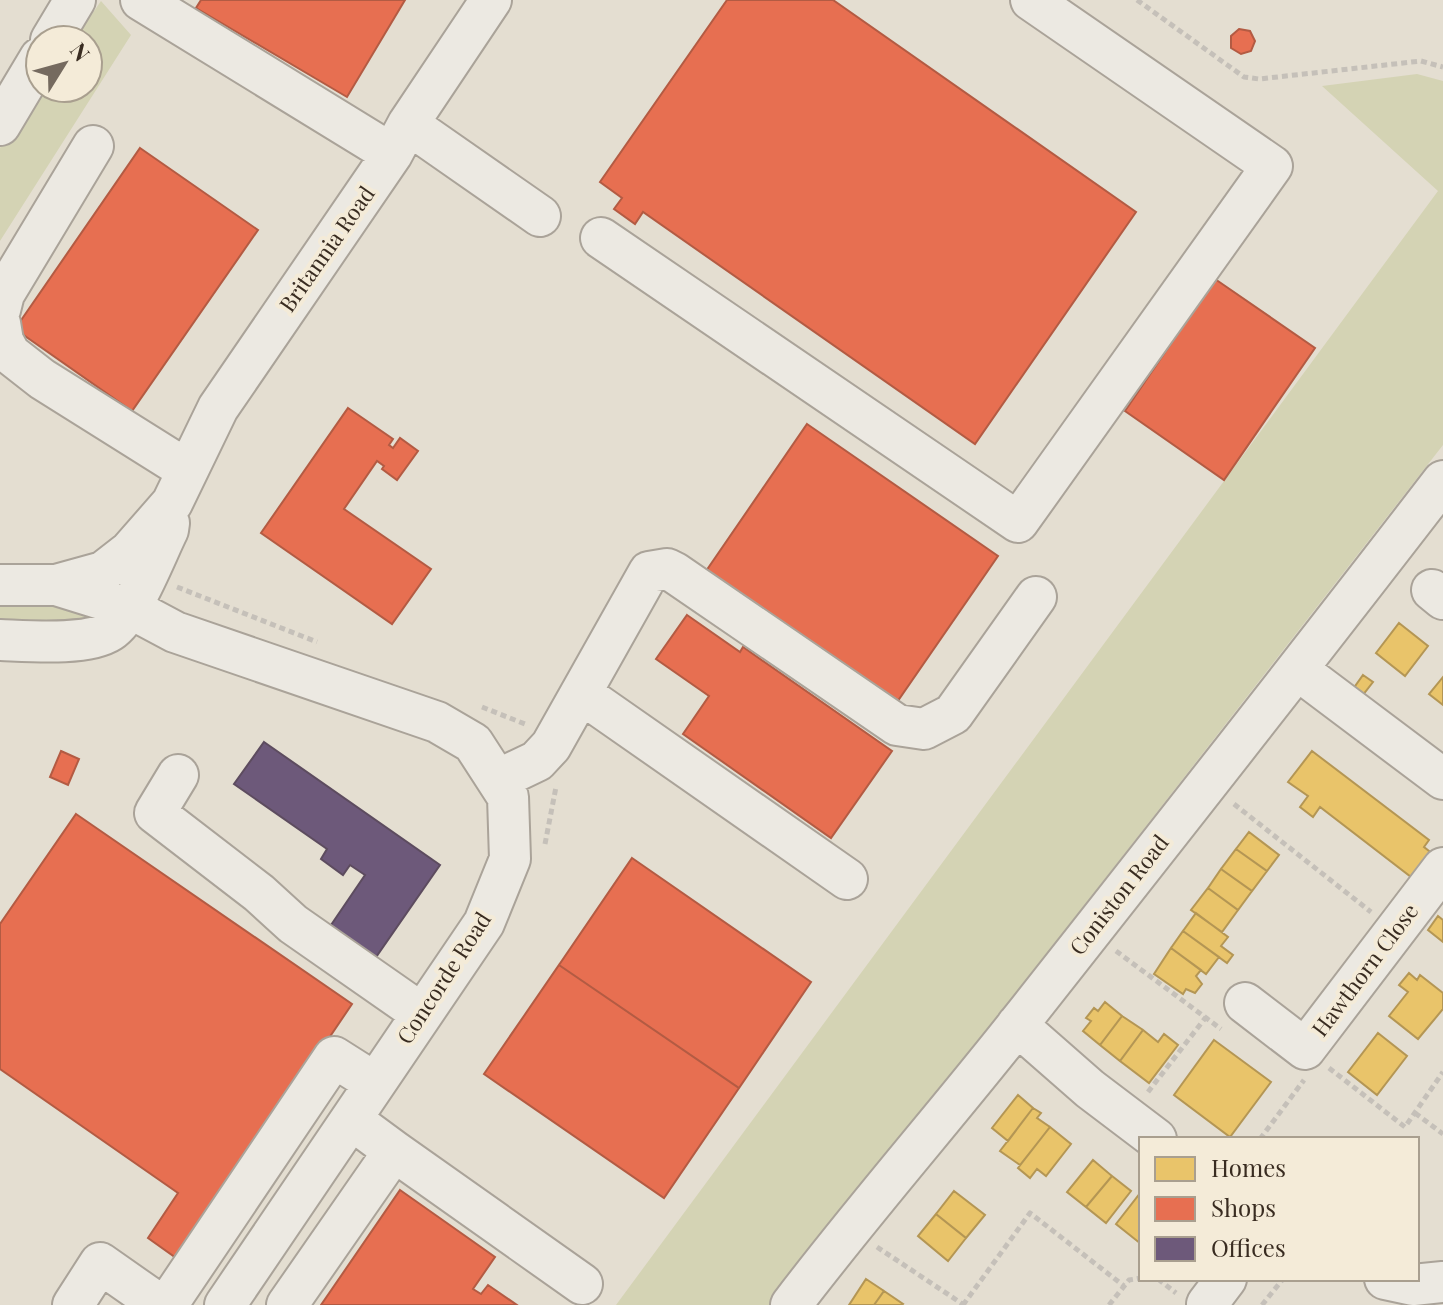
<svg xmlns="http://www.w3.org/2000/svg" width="1443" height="1305" viewBox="0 0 1443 1305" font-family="'Playfair Display',serif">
  <rect width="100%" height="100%" fill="#e4ded1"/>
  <path fill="#d4d3b4" d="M101 1 131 35 0 241V148L41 88H88V40H74Z
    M1417 74 1443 81V445L773 1305H616L1438 191 1322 86Z
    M0 603 80 606 90 611 93 621 0 632Z"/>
  <path fill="#e9c46a" stroke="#b49654" stroke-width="2" d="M1399 623 1428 646 1405 676 1376 653Z
    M1363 675 1373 682 1362 696 1353 689Z
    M1443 677V705L1429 694Z
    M1312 751 1429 840 1424 847 1434 855 1415 880 1320 807 1313 817 1300 807 1308 796 1288 782Z
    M1249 832 1279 855 1267 871 1236 849Z
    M1236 849 1267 871 1252 891 1221 869Z
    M1221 869 1252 891 1238 910 1208 888Z
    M1208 888 1238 910 1222 932 1191 910Z
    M1196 913 1228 937 1221 946 1233 955 1227 963 1183 931Z
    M1438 916 1443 920V942L1428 930Z
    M1183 931 1219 957 1206 974 1171 948Z
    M1171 948 1201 970 1196 976 1202 984 1195 993 1186 989 1183 994 1154 974Z
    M1409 973 1417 980 1420 975 1443 993V1009L1418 1039 1389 1016 1408 992 1399 985Z
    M1105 1002 1122 1016 1100 1045 1083 1031 1091 1021 1086 1018 1094 1008 1098 1011Z
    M1122 1016 1143 1030 1120 1061 1100 1045Z
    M1143 1030 1158 1042 1164 1034 1178 1045 1149 1083 1120 1061Z
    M1378 1033 1407 1056 1377 1095 1348 1072Z
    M1214 1040 1271 1082 1230 1137 1174 1095Z
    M1018 1095 1033 1108 1008 1141 992 1128Z
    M1033 1108 1041 1113 1037 1118 1050 1127 1020 1165 1000 1151Z
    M1050 1127 1071 1144 1046 1176 1037 1169 1030 1178 1018 1168Z
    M1093 1160 1112 1176 1086 1207 1067 1192Z
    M1112 1176 1131 1191 1106 1223 1086 1207Z
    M954 1191 985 1215 966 1238 936 1214Z
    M1141 1192V1244L1116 1224Z
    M936 1214 966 1238 948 1261 918 1236Z
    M866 1279 884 1291 874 1305H849Z
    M884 1291 903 1304 902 1305H874Z"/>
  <path fill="#e76f51" stroke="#b35b43" stroke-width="2" d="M201 0H405L347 97 196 8Z
    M727 0H833L1136 212 975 444 643 212 635 224 614 209 622 198 600 182Z
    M1239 29 1250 31 1255 41 1251 51 1241 54 1231 48V36Z
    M140 148 258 230 132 411 15 329Z
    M1215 279 1315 348 1224 480 1125 411Z
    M348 408 393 439 389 445 393 448 400 438 418 451 397 480 382 469 384 466 377 461 344 509 431 569 392 624 261 533Z
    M807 424 998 556 895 705 704 574Z
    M687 615 740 652 743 647 892 751 831 838 683 734 709 696 656 659Z
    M61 751 79 759 68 785 50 777Z
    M76 814 352 1004 179 1260 148 1238 178 1193 0 1069V924Z
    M632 858 811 982 739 1088 559 965Z
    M559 965 739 1088 664 1198 484 1074Z
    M400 1190 495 1257 473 1289 481 1294 488 1285 517 1305H321Z"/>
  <path fill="#6d597a" stroke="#5d4c5f" stroke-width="2" d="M264 742 440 865 374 960 329 928 365 875 350 865 343 875 321 859 327 849 234 784Z"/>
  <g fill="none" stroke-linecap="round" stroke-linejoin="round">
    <g stroke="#aaa399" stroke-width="44">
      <path id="minor" d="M141 0 392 154
        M51 40 75 0
        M408 124 540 216
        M0 125 40 58
        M601 238 1018 522 1272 166 1031 0
        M0 310 4 294 93 146
        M0 323 3 341 10 354 42 379 187 470
        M0 585H56L103 572 130 551 172 503 218 408 392 154 408 124 491 0
        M56 585 130 608 175 632 437 722 473 743 508 797 510 859 484 923 225 1305
        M1432 590 1443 599
        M0 640C28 641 87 646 110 631 133 616 155 556 168 530L169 523
        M1298 670 1443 779
        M582 694 847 879
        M178 775 155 813 259 893 293 924 422 1014
        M497 780 537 761 551 746 649 572 667 569 675 573 897 725 924 729 953 714 1036 597
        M1245 1003 1305 1049 1443 868
        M1017 1025 1090 1089 1156 1139
        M394 1151 582 1284
        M1385 1279 1413 1285 1443 1282
        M1207 1304 1226 1279
        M73 1305 100 1263 160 1305
        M167 1305 334 1057 375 1083
        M287 1305 394 1151 352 1120
        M791 1305C864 1209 944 1118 1019 1023 1161 843 1303 663 1443 481"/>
    </g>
    <path stroke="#c5c0b9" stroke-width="5" stroke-dasharray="6 4" stroke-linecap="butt" d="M1137 0 1244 77 1259 79 1421 61 1443 67
      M177 587 317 642
      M482 707 525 724
      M1234 804 1371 912
      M545 844 556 787
      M1116 951 1221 1029
      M1329 1068 1405 1127 1443 1072
      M1148 1092 1206 1017
      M1415 1113 1443 1134
      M1260 1139 1304 1080
      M877 1247 964 1305
      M1158 1279 1176 1293
      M963 1305 1030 1213 1124 1286
      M1109 1305 1129 1280 1141 1278
      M1262 1305 1283 1279"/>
    <use href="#minor" stroke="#ece9e2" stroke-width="40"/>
  </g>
  <g text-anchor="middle" stroke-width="8" stroke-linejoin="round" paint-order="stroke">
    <g font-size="22" fill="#392c21" stroke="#f4ebd8">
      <text transform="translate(327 249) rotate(-55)" y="8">Britannia Road</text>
      <text transform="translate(1119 895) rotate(-52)" y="8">Coniston Road</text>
      <text transform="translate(1365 970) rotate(-53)" y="8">Hawthorn Close</text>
      <text transform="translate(444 978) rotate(-57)" y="8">Concorde Road</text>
    </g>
  </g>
  <rect x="1139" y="1137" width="280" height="144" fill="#f4ebd8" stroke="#a99f8f" stroke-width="2"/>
  <rect x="1155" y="1157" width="40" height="24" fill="#e9c46a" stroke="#a99f8f" stroke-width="2"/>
  <text x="1211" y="1177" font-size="24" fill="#392c21">Homes</text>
  <rect x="1155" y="1197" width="40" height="24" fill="#e76f51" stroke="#a99f8f" stroke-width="2"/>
  <text x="1211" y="1217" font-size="24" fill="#392c21">Shops</text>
  <rect x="1155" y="1237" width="40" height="24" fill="#6d597a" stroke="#a99f8f" stroke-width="2"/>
  <text x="1211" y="1257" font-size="24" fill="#392c21">Offices</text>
  <g transform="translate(64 64) rotate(53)"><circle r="38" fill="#f4ebd8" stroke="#a99f8f" stroke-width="2"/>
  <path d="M0-6L14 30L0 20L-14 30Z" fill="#756a5f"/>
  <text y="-12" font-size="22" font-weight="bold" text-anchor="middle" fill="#392c21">N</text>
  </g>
</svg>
